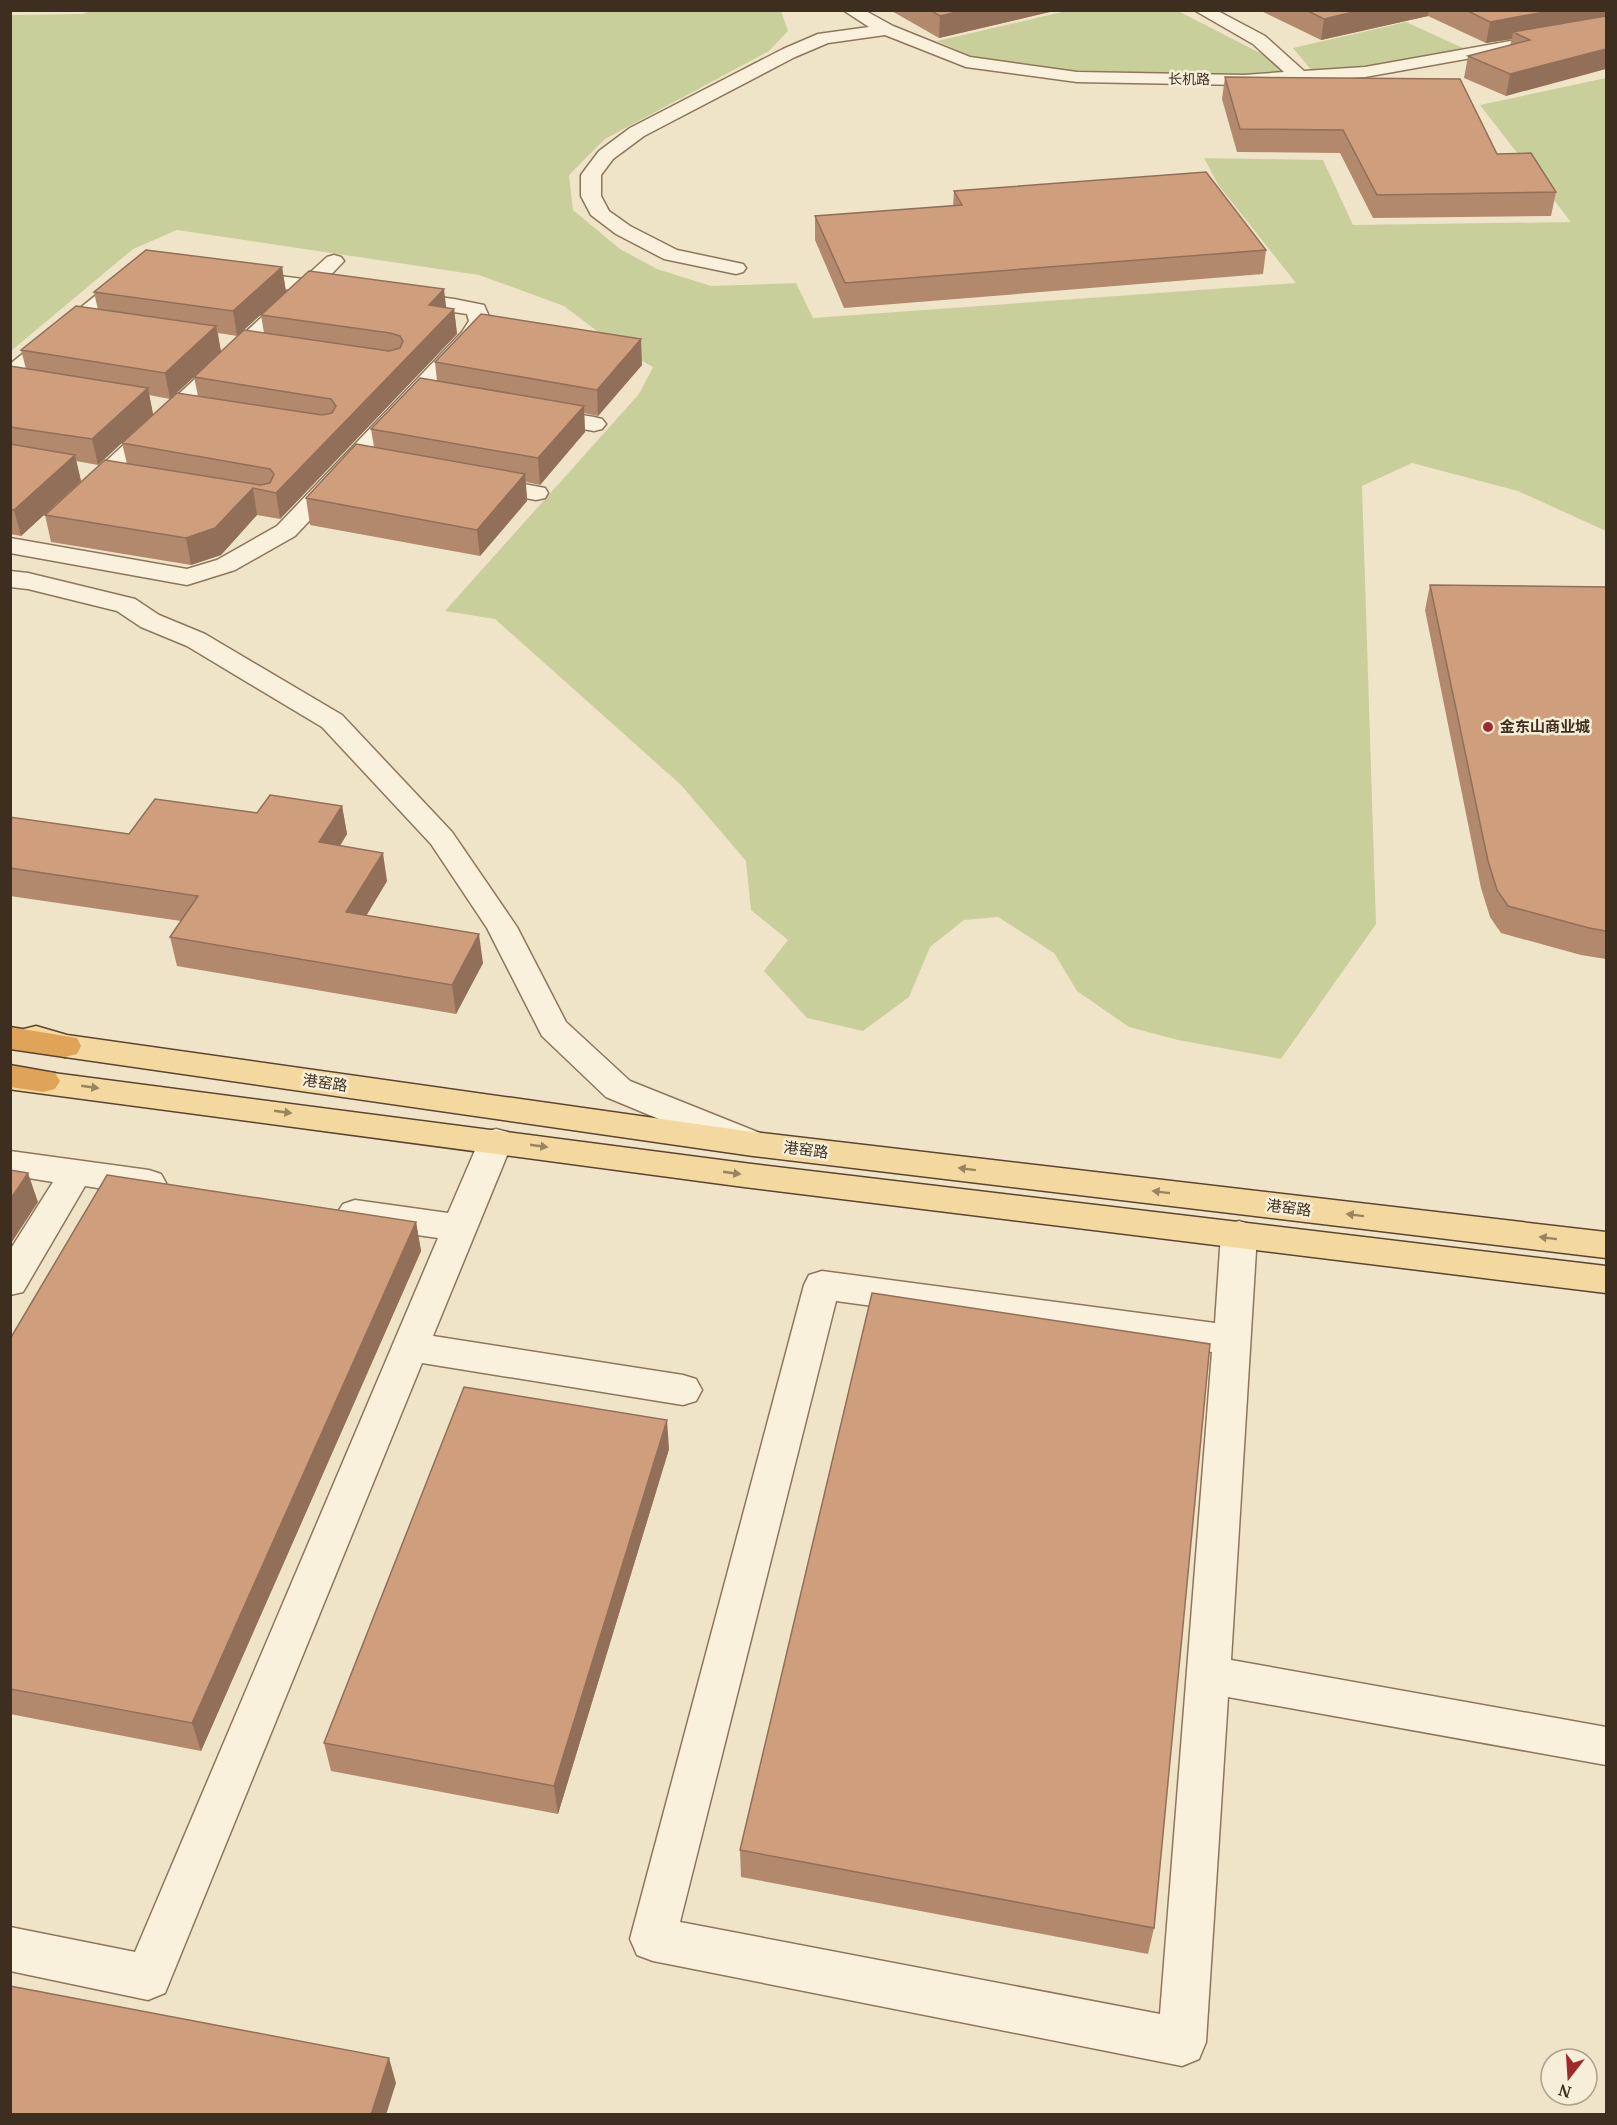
<svg xmlns="http://www.w3.org/2000/svg" width="1617" height="2125" viewBox="0 0 1617 2125" font-family="'PT Serif','Noto Sans SC',serif">
  <rect width="100%" height="100%" fill="#f0e4c8"/>
  <path fill="#c9cf9b" d="M92 10 781 11 788 31 769 51 605 139 569 175 573 210 620 249 657 269 711 286 796 283 813 318 1296 283 1219 186 1204 158 1323 160 1353 225 1571 222 1480 105 1606 78V531L1518 491 1412 463 1362 486 1376 924 1281 1059 1178 1040 1129 1027 1077 991 1054 953 998 917 964 920 930 947 909 997 863 1031 807 1018 764 971 788 940 751 910 746 861 681 785 495 619 445 611 639 394 653 367 622 350 564 306 479 275 177 230 133 249 11 351V15L83 14Z
    M1066 11H1178L1266 56 1284 72 1231 75 1083 73 976 58 937 41Z
    M1406 22 1463 48 1362 68 1313 72 1293 48Z"/>
  <g fill="none" stroke-linecap="round" stroke-linejoin="round">
    <g stroke="#8d765c" stroke-width="3">
      <path id="minor" d="M843 10H864L893 26 970 57 1077 72 1244 75 1284 72 1253 44 1194 10H1216L1265 36 1304 71 1365 67 1606 24V34L1365 77 1244 85 1077 82 966 67 885 35 828 43 795 57 644 136 613 159 601 175V196L609 211 630 226 677 250 743 264 746 268 743 272 736 274 664 259 616 234 591 215 581 196V175L599 151 630 128 783 49 818 34 869 27Z
        M334 255 341 257 344 261 324 282 348 285 351 290 348 295 340 296 312 293 95 498 86 500 77 498 74 493 77 488 291 290 233 281 229 277 233 273 240 271 303 279 327 257Z
        M132 270 139 272 143 276 139 280 18 381 10 383V364L125 272Z
        M400 292 454 299 484 305 491 321 479 341 295 536 235 570 187 585 10 553V538L187 569 217 560 277 526 462 332 469 321 467 314 392 303 389 298 392 293Z
        M540 408 594 417 602 419 606 424 602 429 594 431 532 420 528 415 532 410Z
        M482 476 545 488 548 493 545 498 536 500 473 488 470 483 473 478Z
        M10 571 28 573 135 599 159 615 205 634 342 715 452 832 517 927 566 1022 630 1081 760 1133 765 1142 760 1151 748 1154 736 1151 606 1097 542 1036 487 928 431 844 322 727 187 646 141 627 117 611 28 589 10 587Z
        M496 1129 508 1132 513 1141 433 1336 683 1375 696 1379 702 1390 696 1401 683 1405 422 1363 165 1993 148 2000 10 1971V1927L135 1952 438 1238 355 1226 343 1222 337 1213 343 1204 355 1200 448 1213 479 1141 484 1132Z
        M10 1151 149 1170 161 1174 166 1183 161 1192 149 1196 85 1186 23 1292 10 1295V1250L53 1182 10 1175Z
        M1239 1221 1252 1225 1257 1234 1231 1660 1606 1727V1765L1228 1697 1206 2042 1199 2059 1182 2066 653 1961 637 1955 630 1939 804 1285 809 1275 822 1271 1215 1323 1221 1234 1226 1225ZM836 1301 1212 1352 1160 2014 680 1922Z"/>
    </g>
    <g stroke="#5b4430" stroke-width="3">
      <path id="major" d="M36 1026 67 1035 753 1132 1606 1232V1258L753 1156 65 1057 24 1045 20 1037 24 1029Z
        M15 1068 744 1163 1606 1266V1293L744 1187 15 1090 10 1089V1069Z"/>
    </g>
    <g stroke="#5b4430" stroke-width="3">
      <path id="highway" d="M10 1027 77 1038 81 1046 77 1054 65 1057 10 1049Z
        M10 1065 55 1073 60 1081 55 1089 43 1092 10 1087Z"/>
    </g>
    <use href="#minor" fill="#faf1dc" fill-rule="evenodd"/>
    <use href="#major" fill="#f3d9a0" fill-rule="evenodd"/>
    <use href="#highway" fill="#e0a458" fill-rule="evenodd"/>
  </g>
  <path fill="#b2896c" d="M890 10H1058L939 38Z
    M1259 10H1606L1506 96 1464 78 1468 56 1510 45 1512 39 1486 43 1428 16 1321 40Z
    M1225 77 1497 154 1556 192 1551 216 1373 218 1340 153 1237 152 1222 99Z
    M954 191 1266 250 1263 274 844 308 815 240V216L953 206Z
    M282 267 286 292 237 336 218 333 221 352 170 399 149 395 153 414 98 465 76 461 81 481 21 536 10 534V366L26 369 21 350 98 310 94 292Z
    M446 308 454 309 457 334 280 519 257 515 221 555 191 565 51 542 45 515 127 464 122 443 198 396 194 377 264 333 261 315Z
    M435 362 642 365 598 416 584 413 585 432 540 485 526 482 527 501 480 556 310 525 306 498 374 447 371 429 437 381Z
    M1430 585 1606 587V959L1581 955 1501 933 1490 917 1481 888 1425 610Z
    M342 806 347 834 340 846 387 881 366 916 483 963 456 1014 177 966 170 937 181 921 10 896V817L129 834 257 813Z
    M416 1222 421 1251 201 1751 10 1714V1339Z
    M669 1449 558 1814 331 1771 324 1743Z
    M740 1850 1154 1928 1148 1954 741 1877Z"/>
  <path fill="#916f58" d="M965 10H1058L939 38 940 16Z
    M1362 10H1429L1428 16 1321 40 1324 19Z
    M1555 10H1606V18L1513 32 1512 39 1486 43 1490 22Z
    M1606 49V69L1506 96 1510 74Z
    M282 267 286 292 237 336 233 311Z
    M444 289 447 314 429 305Z
    M454 309 457 334 280 519 276 493Z
    M216 326 221 352 170 399 165 373Z
    M641 339 642 365 598 416 597 390Z
    M148 388 153 414 98 465 92 439Z
    M584 406 585 432 540 485 538 458Z
    M75 455 81 481 21 536 14 510Z
    M525 474 527 501 480 556 477 530Z
    M253 488 257 515 221 555 191 565 186 538Z
    M342 806 347 834 324 871 319 842Z
    M383 853 387 881 351 941 346 912Z
    M479 934 483 963 456 1014 452 985Z
    M28 1173 38 1202 10 1245V1200Z
    M416 1222 421 1251 201 1751 192 1723Z
    M667 1420 669 1449 558 1814 554 1786Z
    M389 2058 396 2083 386 2115H371Z"/>
  <path fill="#cf9f7d" stroke="#916f58" stroke-width="1.5" d="M930 10H965L940 16Z
    M1306 10H1362L1324 19Z
    M1466 10H1555L1490 22Z
    M1606 16V49L1510 74 1468 56 1530 40 1513 32Z
    M1225 77 1460 79 1497 154 1531 153 1556 192 1377 195 1343 130 1240 129Z
    M1206 172 1266 250 845 283 815 216 962 205 954 191Z
    M146 250 282 267 233 311 94 292Z
    M309 271 444 289 429 305 454 309 276 493 253 488 215 528 186 538 45 515 105 460 260 485 270 483 274 474 270 469 122 443 177 393 322 415 332 413 336 406 331 399 194 377 244 330 389 351 400 348 403 341 400 336 390 333 261 315Z
    M76 306 216 326 165 373 21 350Z
    M481 314 641 339 597 390 435 362Z
    M10 366 148 388 92 439 10 427Z
    M420 378 584 406 538 458 371 429Z
    M10 444 75 455 14 510 10 509Z
    M356 444 525 474 477 530 306 498Z
    M1430 585 1606 587V931L1589 928 1508 906 1497 890 1488 861Z
    M270 795 342 806 319 842 383 853 346 912 479 934 452 985 170 937 198 896 10 868V817L129 834 155 799 257 813Z
    M10 1170 28 1173 10 1200Z
    M107 1175 416 1222 192 1723 10 1689V1339Z
    M872 1293 1210 1344 1154 1928 740 1850Z
    M464 1387 667 1420 554 1786 324 1743Z
    M10 1986 389 2058 371 2115H10Z"/>
  <defs><path id="oneway-solid" d="M-6-.8H1V-3.2L6.5 0L1 3.2V.8H-6Z" transform="scale(1.5)"/></defs>
  <g fill="#988460">
    <use href="#oneway-solid" transform="translate(90 1087) rotate(8)"/>
    <use href="#oneway-solid" transform="translate(283 1112) rotate(8)"/>
    <use href="#oneway-solid" transform="translate(539 1146) rotate(8)"/>
    <use href="#oneway-solid" transform="translate(967 1169) rotate(-173)"/>
    <use href="#oneway-solid" transform="translate(732 1173) rotate(8)"/>
    <use href="#oneway-solid" transform="translate(1161 1192) rotate(-173)"/>
    <use href="#oneway-solid" transform="translate(1355 1215) rotate(-173)"/>
    <use href="#oneway-solid" transform="translate(1548 1238) rotate(-173)"/>
  </g>
  <circle fill="#9e2a2b" stroke="#f7eed8" stroke-width="2" cx="1488" cy="727" r="6"/>
  <g text-anchor="middle" stroke-width="5" stroke-linejoin="round" paint-order="stroke">
    <g font-size="14" fill="#3d2e20" stroke="#f7eed8">
      <text transform="translate(1189 79) rotate(1)" y="5">长机路</text>
    </g>
    <g font-size="15" font-weight="bold" fill="#3d2e20" stroke="#f7eed8" text-anchor="start">
      <text x="1500" y="732">金东山商业城</text>
    </g>
    <g font-size="15" fill="#3d2e20" stroke="#f7eed8">
      <text transform="translate(325 1083) rotate(8)" y="5">港窑路</text>
      <text transform="translate(806 1150) rotate(7)" y="5">港窑路</text>
      <text transform="translate(1289 1208) rotate(7)" y="5">港窑路</text>
    </g>
  </g>
  <rect width="1617" height="2125" fill="none" stroke="#3d2e20" stroke-width="24"/>
  <g transform="translate(1569 2077) rotate(197)"><circle r="28" fill="#f7eed8" stroke="#ada18e" stroke-width="1.5"/>
  <path d="M0-4.5L10 22L0 15L-10 22Z" fill="#9e2a2b"/>
  <text y="-9" font-size="16" font-weight="bold" text-anchor="middle" fill="#3d2e20">N</text>
  </g>
</svg>
